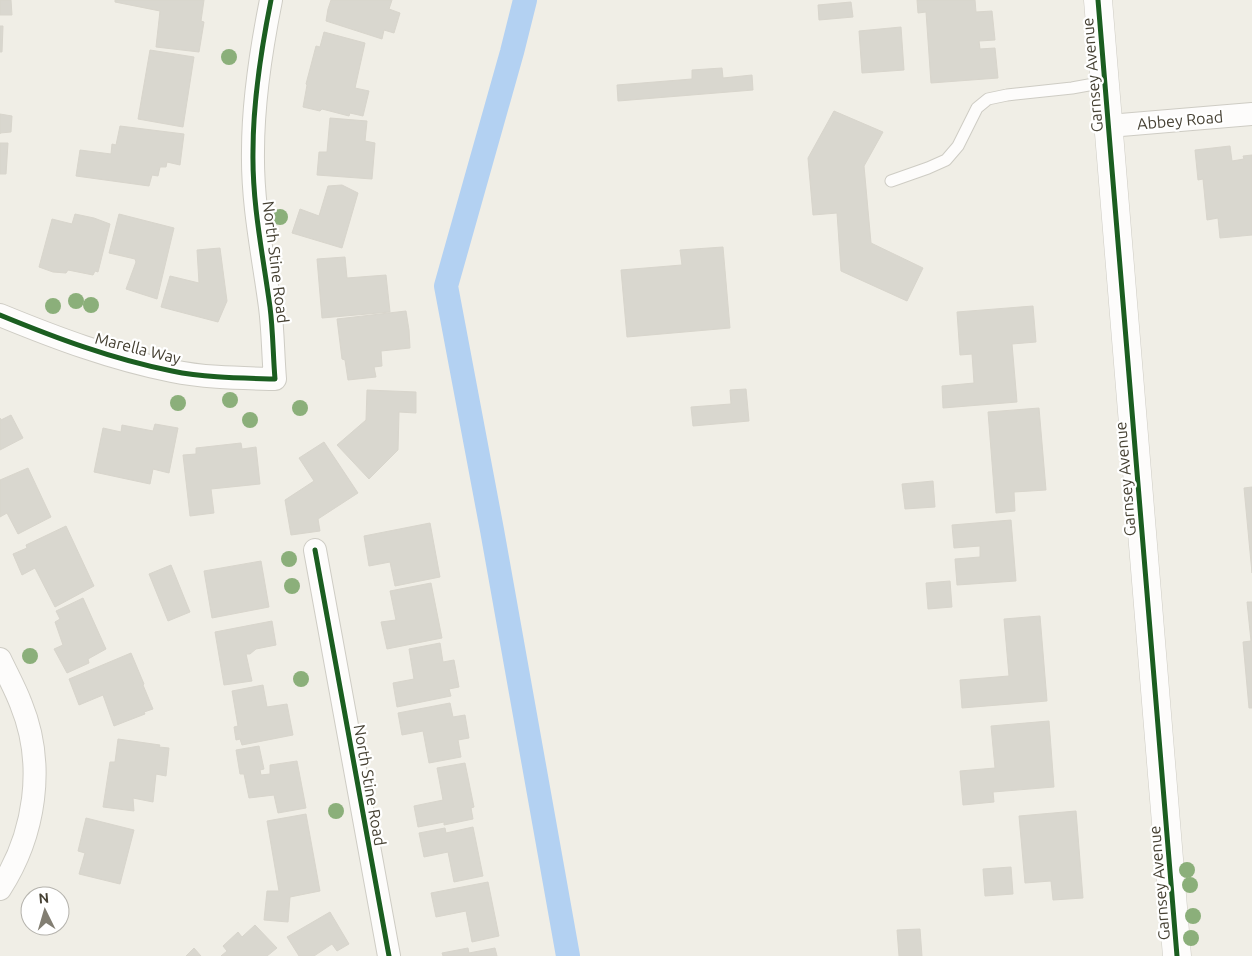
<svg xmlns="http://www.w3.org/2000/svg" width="1252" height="956" viewBox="0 0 1252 956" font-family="Ubuntu,sans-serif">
  <rect width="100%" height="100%" fill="#f0eee6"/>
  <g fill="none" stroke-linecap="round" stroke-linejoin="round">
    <path stroke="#b3d1f2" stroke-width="24" d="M525 0 512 52 446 286 492 530 568 956"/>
  </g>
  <path fill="#d9d7cf" stroke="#d8d5cc" d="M0 0H11L12 15H0Z
    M115 0H204L201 21 204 22 199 52 156 47 160 11 115 2Z
    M331 0H392L389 9 400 13 394 33 384 30 382 39 326 21 328 9Z
    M917 0H975L976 12 992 11 995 40 979 41 980 49 995 48 998 78 931 83 926 12 918 13Z
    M851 2 853 17 819 20 818 5Z
    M0 26H3L2 52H0Z
    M901 27 904 70 862 73 859 31Z
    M324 32 365 43 355 88 369 91 363 116 350 113 349 116 322 109 320 111 303 107 307 85 306 84 316 46 320 47Z
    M150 50 194 57 183 127 138 119Z
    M722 68 723 78 752 75 753 90 618 101 617 85 692 79V70Z
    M834 111 883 132 864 166 871 243 923 268 907 301 841 271 837 213 813 215 808 158Z
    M0 114 12 116 11 132 0 133V134Z
    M330 118 367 121 365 141 375 143 372 179 317 175 319 152H327Z
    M120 126 184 134 180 165 167 162 166 167H160L158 176 152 175 149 186 76 176 80 150 111 154 112 144 116 145Z
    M0 143H8L6 174H0Z
    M1230 146 1232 161 1244 159 1243 156 1252 155V235L1220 238 1218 218 1207 220 1203 179 1198 180 1195 150Z
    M342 185 358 193 342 248 292 233 300 209 319 216 328 186Z
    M75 214 94 218 110 224 98 272 95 271 93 275 68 270 66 273 53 272 39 267 52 219 72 224Z
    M119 214 174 228 157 299 126 289 136 262 135 259 109 253Z
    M723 247 730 328 627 337 621 270 682 265 680 250Z
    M220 248 227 301 218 322 161 307 170 276 199 283 197 250Z
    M345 257 347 278 386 275 390 312 322 318 317 259Z
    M1033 306 1036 342 1012 344 1017 402 943 408 942 386 974 383 972 354 960 355 957 312Z
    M406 311 409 330 410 348 381 351 382 366 374 367 376 377 348 380 345 360 342 359 337 319Z
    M746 389 749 421 693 426 691 407 731 404 730 390Z
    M367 390 416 392V413L399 412 398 450 369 479 337 445 366 420Z
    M1039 408 1046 490 1014 492 1015 511 996 513 988 412Z
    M11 415 23 438 0 450V418L1 420Z
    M155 424 178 428 169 473 153 469 150 484 94 472 103 428 121 432 122 425 153 431Z
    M324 442 358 493 318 519 320 531 291 535 285 500 314 481 299 458Z
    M241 443 242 449 256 447 260 484 211 489 214 513 190 516 183 455 196 454V448Z
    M28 468 51 517 18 534 7 513 0 517V480Z
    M933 481 935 507 905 509 902 484Z
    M1252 487V573L1244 488Z
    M1011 520 1016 581 957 585 955 559 980 557V546L954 548 952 525Z
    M430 523 440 577 395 586 390 562 369 566 364 536Z
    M66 526 94 586 55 607 35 568 22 575 13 554 27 548 26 545Z
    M261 561 269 607 212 618 204 571Z
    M171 565 190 612 168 621 149 574Z
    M950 581 952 607 928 609 926 583Z
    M431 583 442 638 387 649 381 622 396 620 390 591Z
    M83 598 106 649 88 659 89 663 67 673 54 649 63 645 55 622 60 619 56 611Z
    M1247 602H1252V708H1249L1243 642 1251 641Z
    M1040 616 1047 701 962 708 960 680 1009 676 1004 619Z
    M272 621 276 645 256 649 250 654H246L252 681 224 685 215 632Z
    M440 643 443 662 454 660 459 687 449 689 451 696 397 707 393 683 414 679 409 649Z
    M131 653 144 684 143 685 153 709 144 712 145 714 114 726 103 695 79 705 69 679Z
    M263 685 267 707 287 704 293 735 242 745 240 739 236 740 234 727 238 726 232 691Z
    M450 703 453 717 465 715 469 738 458 740 461 757 429 763 423 731 402 735 398 713Z
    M1049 721 1054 787 993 792 994 802 963 805 960 771 995 768 991 726Z
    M118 739 160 745 159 747 169 748 166 776 156 774 153 802 133 798 134 811 103 807 110 762H115Z
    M259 746 264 769 260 770 261 775 270 774V765L297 761 306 808 278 813 274 795 249 798 244 774H240L236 750Z
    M465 763 474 807 471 808 473 819 444 825V822L418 827 414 806 443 800 437 768Z
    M1076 811 1083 898 1053 900 1051 881 1025 883 1019 816Z
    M306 814 320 891 290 897 288 922 264 920 267 891H279L267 821Z
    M86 818 134 830 120 884 79 874 85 853 78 851Z
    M473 827 483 876 454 882 448 852 424 857 419 833 445 828 446 833Z
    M1011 867 1013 894 985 896 983 869Z
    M488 882 499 936 472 942 466 911 436 917 431 893Z
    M330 912 349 944 337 951 332 944 314 956H299L287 937Z
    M255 925 277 948 267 956H221L227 951 223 946 238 932 242 937Z
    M920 929 922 956H899L897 930Z
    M194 948 201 956H186Z
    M468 948 469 953 495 948 497 956H443L442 953Z"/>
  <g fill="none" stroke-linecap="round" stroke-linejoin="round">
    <g stroke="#ceccc4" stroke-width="13">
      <path id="service" d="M891 181 928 168 946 160 958 146 977 108 988 99 1007 95 1072 88 1105 82"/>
    </g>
    <g stroke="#ceccc4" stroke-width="24">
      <path id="minor" d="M1109 126 1252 114
        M0 315C56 338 112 359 172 371 206 378 241 378 275 379 273 355 273 330 270 307 263 255 252 204 253 151 253 100 261 50 271 0
        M315 550 389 956
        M0 659C7 674 15 688 21 704 46 765 35 835 0 889"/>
    </g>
    <g stroke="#ceccc4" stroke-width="29">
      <path id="tertiary" d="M1098 0 1177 956"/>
    </g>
    <use href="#service" stroke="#fdfcfb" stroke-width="11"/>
    <use href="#minor" stroke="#fdfcfb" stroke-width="22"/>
    <use href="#tertiary" stroke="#fdfcfb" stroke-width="28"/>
    <g stroke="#fff" stroke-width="8">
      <path id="cycleway" d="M1098 0 1177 956
        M0 315C56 338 112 359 172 371 206 378 241 378 275 379 273 355 273 330 270 307 263 255 252 204 253 151 253 100 261 50 271 0
        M315 550 389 956"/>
    </g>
    <use href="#cycleway" stroke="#1b5e20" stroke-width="5"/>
  </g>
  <g fill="#8baf7a">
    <circle cx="229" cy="57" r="8"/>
    <circle cx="280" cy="217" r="8"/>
    <circle cx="76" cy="301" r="8"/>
    <circle cx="91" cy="305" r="8"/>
    <circle cx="53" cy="306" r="8"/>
    <circle cx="230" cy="400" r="8"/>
    <circle cx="178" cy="403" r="8"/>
    <circle cx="300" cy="408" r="8"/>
    <circle cx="250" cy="420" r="8"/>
    <circle cx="289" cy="559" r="8"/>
    <circle cx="292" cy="586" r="8"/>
    <circle cx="30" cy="656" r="8"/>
    <circle cx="301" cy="679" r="8"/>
    <circle cx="336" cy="811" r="8"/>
    <circle cx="1187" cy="870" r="8"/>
    <circle cx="1190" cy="885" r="8"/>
    <circle cx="1193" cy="916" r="8"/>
    <circle cx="1191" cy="938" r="8"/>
  </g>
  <g text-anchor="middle" stroke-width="4.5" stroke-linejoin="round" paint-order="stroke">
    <g font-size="16" fill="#464133" stroke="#fff">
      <text transform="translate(1092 75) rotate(-95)" y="6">Garnsey Avenue</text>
      <text transform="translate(1180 120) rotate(-5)" y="6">Abbey Road</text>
      <text transform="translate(276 262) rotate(83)" y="6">North Stine Road</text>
      <text transform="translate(138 348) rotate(14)" y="6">Marella Way</text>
      <text transform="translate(1125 479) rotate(-95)" y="6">Garnsey Avenue</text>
      <text transform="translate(370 785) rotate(80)" y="6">North Stine Road</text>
      <text transform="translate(1159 883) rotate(-95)" y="6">Garnsey Avenue</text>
    </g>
  </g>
  <g transform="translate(45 911) rotate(355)"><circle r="24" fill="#ffffff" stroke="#b5b3ad"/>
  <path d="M0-4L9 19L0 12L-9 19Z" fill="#827e72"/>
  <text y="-8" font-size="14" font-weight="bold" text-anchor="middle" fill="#464133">N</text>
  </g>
</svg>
